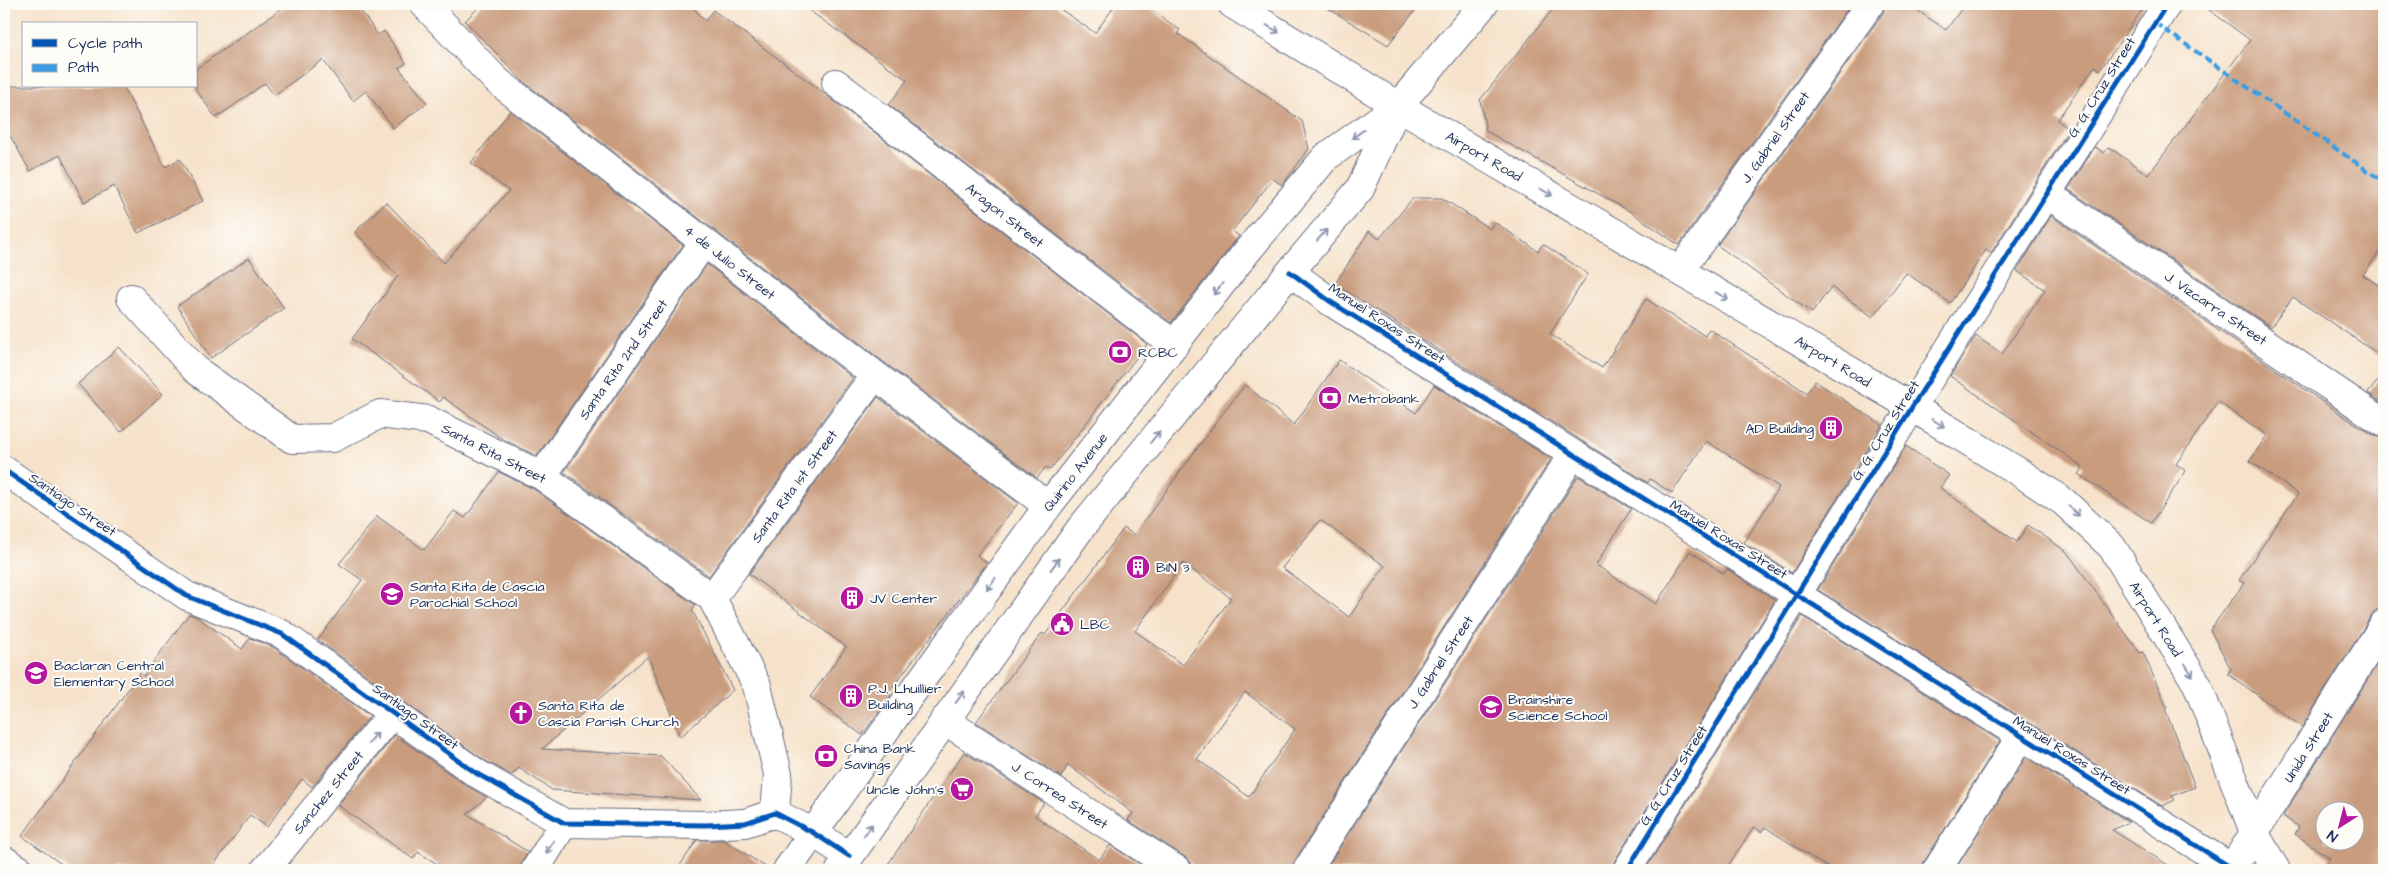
<svg xmlns="http://www.w3.org/2000/svg" width="2388" height="874" viewBox="0 0 2388 874" font-family="'Architects Daughter',sans-serif">
  <rect width="100%" height="100%" fill="#fdfcf7"/>
  <filter id="ink" filterUnits="userSpaceOnUse"><feTurbulence type="fractalNoise" baseFrequency=".02" numOctaves="2"/><feDisplacementMap in="SourceGraphic" scale="10" xChannelSelector="R" yChannelSelector="G"/><feConvolveMatrix kernelMatrix="1 2 1 2 8 2 1 2 1" color-interpolation-filters="sRGB"/></filter>
  <filter id="wash" filterUnits="userSpaceOnUse"><feTurbulence type="fractalNoise" baseFrequency=".0096" numOctaves="4" result="noise"/><feDisplacementMap in="SourceGraphic" scale="20" xChannelSelector="R" yChannelSelector="G"/><feGaussianBlur stdDeviation="1.12" result="paint"/><feColorMatrix in="noise" values="0 0 0 0 0 0 0 0 0 0 0 0 0 0 0 0 0 1.4 0 .05"/><feComposite in="paint" operator="in"/></filter>
  <g filter="url(#wash)">
    <rect width="100%" height="100%" fill="#f6e2ca"/>
    <g id="blocks">
      <path fill="#c99c7e" fill-rule="evenodd" d="M288 4H356L378 35 384 31 406 63 399 68 427 103 393 128 366 91 353 101 323 60 274 95 265 83 216 118 196 90V69Z
        M482 4H690L705 21 713 10 824 93 1147 344 1050 470 1046 467 1037 478 885 363 524 82 465 21Z
        M800 4H1053L1095 33 1116 4H1143L1180 30 1177 33 1302 121 1309 149 1282 185 1273 179 1232 231 1239 236 1171 323 889 105 907 80Z
        M1321 4H1420L1388 45Z
        M1557 4H1851L1679 245 1631 212 1486 131 1480 100Z
        M1885 4H1908L1946 30 1965 4H2146L2100 70 2095 66 2057 120 2069 129 1991 253 1986 250 1950 303 1906 273 1873 317 1831 287 1812 313 1717 245 1883 13Z
        M2201 4H2384V245L2363 275 2384 289V358L2293 297 2271 327 2068 189 2095 147 2104 153 2109 147 2148 175 2250 40Z
        M4 86H123L165 167 180 159 203 201 138 233 114 186 84 202 60 155 30 171 4 125Z
        M510 111 683 245 537 456 501 438 443 397 440 402 352 339 398 276 355 232 386 202 444 263 509 191 471 163Z
        M1413 198H1442L1490 229 1494 222 1538 251 1543 244 1588 274 1550 334 1602 368 1646 299 1705 336 1709 329 1807 393 1815 381 1882 425 1792 573 1744 543 1779 487 1706 441 1672 493 1650 479 1648 483 1335 284 1369 231 1379 239Z
        M2051 216 2348 419 2375 436 2384 438V608L2376 610 2371 616 2302 727 2228 674 2231 669 2210 630 2244 583 2239 580 2298 494 2250 461 2267 435 2218 402 2176 464 2186 471 2151 523 2078 474 2083 467 1950 376 1976 336 2002 354 2045 290 2017 271Z
        M249 258 284 308 211 358 177 306Z
        M707 264 853 378 709 576 564 472Z
        M119 347 163 394 121 432 78 384Z
        M1339 360 1416 413 1434 385 1551 459 1294 862 1292 870H1193L1191 862 1185 857 1128 820 1133 813 1068 765 1061 777 976 722 1042 633 1045 635 1124 528 1134 535 1217 421 1245 385 1294 425ZM1320 520 1385 566 1349 617 1282 568ZM1183 563 1231 598 1183 665 1135 631ZM1245 692 1295 729 1249 797 1197 759Z
        M2384 373V404L2368 393Z
        M878 397 1018 503 977 555 987 563 888 693 891 695 862 735 810 697 846 647 749 574Z
        M1906 446 1949 475 1940 488 2017 542 2028 525 2067 552 2140 653 2143 652 2167 708 2165 709 2195 787 2172 796 2175 800 2162 806 1818 590Z
        M499 472 534 489 695 605 692 610 733 690 680 737 648 656 542 749 661 756 701 800 552 790 519 768 512 775 484 760 318 640 362 580 339 564 377 516 424 550 454 511 465 518Z
        M1578 476 1631 509 1596 565 1656 604 1690 551 1724 574 1727 569 1775 600 1614 862 1611 870H1325Z
        M189 614 197 617 242 649 250 638 273 647 370 716 312 787 302 779 267 827 250 815 210 870H70L22 836 140 673 143 676Z
        M1802 616 2000 741 1924 862 1922 870H1831L1765 827 1761 832 1754 827 1725 870H1645Z
        M2384 653V870H2322L2330 858 2295 834 2299 827 2283 816ZM2326 812H2356V842H2326Z
        M395 735 467 786 487 797 467 814 528 852 519 870H447L418 852 413 859 338 805Z
        M964 752 1044 803 1035 816 1099 860 1110 845 1149 870H884Z
        M2026 757 2129 822 2112 830 2176 870H1955Z
        M697 840H724L770 870H677Z"/>
    </g>
  </g>
  <g filter="url(#ink)">
    <use href="#blocks" fill-opacity="0" stroke="#686e84" stroke-width="1"/>
    <g fill="none" stroke-linecap="round" stroke-linejoin="round">
      <g stroke="#686e84" stroke-width="30">
        <path id="minor" d="M424 4 496 80 875 375 1048 506
          M836 83 1154 330 1175 344
          M2047 194 2384 423
          M1680 271 1870 4
          M1290 272 1331 302 2235 870
          M131 298 196 370 292 439 333 438 380 414 428 420 542 476 712 598 757 686 778 774 775 813
          M4 470 187 596 282 634 476 773 564 823 706 825 745 823 775 813 812 832 849 856
          M542 476 704 242
          M712 598 875 375
          M944 720 1177 870
          M4 860 20 870
          M265 870 392 714
          M535 870 564 823
          M1307 870 1573 454
          M1627 870 1912 407 2167 4
          M1937 870 2021 736
          M2231 870 2384 624"/>
      </g>
      <g stroke="#686e84" stroke-width="30">
        <path id="major" d="M1232 4 1398 106 1912 407 2022 474 2064 502 2112 547 2197 684 2254 832 2276 870
          M787 870 906 701 1048 506 1248 250 1326 157 1398 106 1484 4
          M840 870 1080 529 1290 272 1360 189 1397 107"/>
      </g>
      <use href="#minor" stroke="#fff" stroke-width="28"/>
      <use href="#major" stroke="#fff" stroke-width="28"/>
      <path stroke="#3b9de6" stroke-width="4" stroke-dasharray="8 4" stroke-linecap="butt" d="M2155 23 2384 182"/>
      <g stroke="#fdfcf7" stroke-width="8">
        <path id="cycleway" d="M1290 272 1331 302 2235 870
          M4 470 187 596 282 634 476 773 564 823 706 825 745 823 775 813 812 832 849 856
          M1627 870 1912 407 2167 4"/>
      </g>
      <use href="#cycleway" stroke="#0057b8" stroke-width="5"/>
    </g>
    <defs><path id="oneway-shaft" d="M-6 0H5M1.5-3L5.5 0L1.5 3" fill="none" stroke-width="1.6" stroke-linecap="round" stroke-linejoin="round" transform="scale(1.25)"/></defs>
    <g stroke="#8d97ae">
      <use href="#oneway-shaft" transform="translate(1273 29) rotate(31)"/>
      <use href="#oneway-shaft" transform="translate(1358 134) rotate(144)"/>
      <use href="#oneway-shaft" transform="translate(1546 192) rotate(30)"/>
      <use href="#oneway-shaft" transform="translate(1322 235) rotate(-49)"/>
      <use href="#oneway-shaft" transform="translate(1218 289) rotate(128)"/>
      <use href="#oneway-shaft" transform="translate(1722 296) rotate(31)"/>
      <use href="#oneway-shaft" transform="translate(1938 423) rotate(31)"/>
      <use href="#oneway-shaft" transform="translate(1155 437) rotate(-51)"/>
      <use href="#oneway-shaft" transform="translate(2074 511) rotate(43)"/>
      <use href="#oneway-shaft" transform="translate(1055 564) rotate(-54)"/>
      <use href="#oneway-shaft" transform="translate(991 584) rotate(126)"/>
      <use href="#oneway-shaft" transform="translate(2189 670) rotate(58)"/>
      <use href="#oneway-shaft" transform="translate(960 697) rotate(-54)"/>
      <use href="#oneway-shaft" transform="translate(373 738) rotate(-51)"/>
      <use href="#oneway-shaft" transform="translate(868 830) rotate(-55)"/>
      <use href="#oneway-shaft" transform="translate(550 847) rotate(122)"/>
    </g>
  </g>
  <defs>
    <g id="bank-disc" transform="scale(1.25)"><circle r="9.5" fill="#b5179e" stroke="#fdfcf7"/><path d="M-6-4H6V4H-6ZM0-2.3a2.3 2.3 0 1 0 0 4.6a2.3 2.3 0 1 0 0-4.6Z" fill="#fff"/></g>
    <g id="building-disc" transform="scale(1.25)"><circle r="9.5" fill="#b5179e" stroke="#fdfcf7"/><path d="M-4-6H4V6H1V3H-1V6H-4ZM-2.5-4.3h1.7v1.8h-1.7ZM.8-4.3h1.7v1.8H.8ZM-2.5-1h1.7V.8h-1.7ZM.8-1h1.7V.8H.8Z" fill="#fff"/></g>
    <g id="school-disc" transform="scale(1.25)"><circle r="9.5" fill="#b5179e" stroke="#fdfcf7"/><path d="M0-5L7-2L0 1L-7-2ZM-4 1L0 2.5L4 1V4Q0 6-4 4Z" fill="#fff"/></g>
    <g id="civic-disc" transform="scale(1.25)"><circle r="9.5" fill="#b5179e" stroke="#fdfcf7"/><path d="M-.6-6.5H3V-4.5H.6V-3L4-1V1h2V6H-6V1h2V-1L-.6-3ZM-1.2 2.5V6h2.4V2.5Z" fill="#fff"/></g>
    <g id="church-disc" transform="scale(1.25)"><circle r="9.5" fill="#b5179e" stroke="#fdfcf7"/><path d="M-1.2-6h2.4v3.5h3.3v2.4h-3.3V6h-2.4V-.1h-3.3v-2.4h3.3Z" fill="#fff"/></g>
    <g id="supermarket-disc" transform="scale(1.25)"><circle r="9.5" fill="#b5179e" stroke="#fdfcf7"/><path d="M-6-5.5h2.5l.6 2H6L4.5 2H-2.5L-4.4-4H-6ZM-1.5 3.2a1.3 1.3 0 1 0 .1 0ZM3 3.2a1.3 1.3 0 1 0 .1 0Z" fill="#fff"/></g>
  </defs>
  <g fill-rule="evenodd">
    <use href="#bank-disc" x="1120" y="352"/>
    <use href="#bank-disc" x="1330" y="398"/>
    <use href="#building-disc" x="1831" y="428"/>
    <use href="#building-disc" x="1138" y="567"/>
    <use href="#school-disc" x="392" y="594"/>
    <use href="#building-disc" x="852" y="598"/>
    <use href="#civic-disc" x="1062" y="624"/>
    <use href="#school-disc" x="36" y="673"/>
    <use href="#building-disc" x="851" y="696"/>
    <use href="#school-disc" x="1491" y="707"/>
    <use href="#church-disc" x="521" y="713"/>
    <use href="#bank-disc" x="826" y="756"/>
    <use href="#supermarket-disc" x="962" y="789"/>
  </g>
  <g text-anchor="middle" stroke-width="4" stroke-linejoin="round" paint-order="stroke">
    <g font-size="14" fill="#1b2f5e" stroke="#fdfcf7">
      <text transform="translate(2101 87) rotate(-58)" y="5">G. G. Cruz Street</text>
      <text transform="translate(1775 137) rotate(-55)" y="5">J. Gabriel Street</text>
      <text transform="translate(1484 156) rotate(30)" y="5">Airport Road</text>
      <text transform="translate(1005 215) rotate(38)" y="5">Aragon Street</text>
      <text transform="translate(730 262) rotate(38)" y="5">4 de Julio Street</text>
      <text transform="translate(2216 308) rotate(34)" y="5">J. Vizcarra Street</text>
      <text transform="translate(1387 323) rotate(33)" y="5">Manuel Roxas Street</text>
      <text transform="translate(623 359) rotate(-55)" y="5">Santa Rita 2nd Street</text>
      <text transform="translate(1833 361) rotate(31)" y="5">Airport Road</text>
      <text transform="translate(1885 430) rotate(-58)" y="5">G. G. Cruz Street</text>
      <text transform="translate(494 453) rotate(27)" y="5">Santa Rita Street</text>
      <text transform="translate(1075 472) rotate(-52)" y="5">Quirino Avenue</text>
      <text transform="translate(794 486) rotate(-54)" y="5">Santa Rita 1st Street</text>
      <text transform="translate(73 504) rotate(34)" y="5">Santiago Street</text>
      <text transform="translate(1729 539) rotate(32)" y="5">Manuel Roxas Street</text>
      <text transform="translate(2156 619) rotate(58)" y="5">Airport Road</text>
      <text transform="translate(1440 662) rotate(-57)" y="5">J. Gabriel Street</text>
      <text transform="translate(416 716) rotate(36)" y="5">Santiago Street</text>
      <text transform="translate(2308 747) rotate(-58)" y="5">Unida Street</text>
      <text transform="translate(2072 755) rotate(32)" y="5">Manuel Roxas Street</text>
      <text transform="translate(1673 775) rotate(-58)" y="5">G. G. Cruz Street</text>
      <text transform="translate(328 792) rotate(-51)" y="5">Sanchez Street</text>
      <text transform="translate(1060 795) rotate(33)" y="5">J. Correa Street</text>
    </g>
    <g font-size="14" fill="#1b2f5e" stroke="#fdfcf7" text-anchor="start">
      <text x="1138" y="357">RCBC</text>
      <text x="1348" y="403">Metrobank</text>
      <text x="1814" y="433" text-anchor="end">AD Building</text>
      <text x="1156" y="572">BIN 3</text>
      <text x="410" y="591">Santa Rita de Cascia<tspan x="410" dy="16">Parochial School</tspan></text>
      <text x="870" y="603">JV Center</text>
      <text x="1080" y="629">LBC</text>
      <text x="54" y="670">Baclaran Central<tspan x="54" dy="16">Elementary School</tspan></text>
      <text x="868" y="693">P.J. Lhuillier<tspan x="868" dy="16">Building</tspan></text>
      <text x="1508" y="704">Brainshire<tspan x="1508" dy="16">Science School</tspan></text>
      <text x="538" y="710">Santa Rita de<tspan x="538" dy="16">Cascia Parish Church</tspan></text>
      <text x="844" y="753">China Bank<tspan x="844" dy="16">Savings</tspan></text>
      <text x="944" y="794" text-anchor="end">Uncle John's</text>
    </g>
  </g>
  <rect width="2388" height="874" fill="none" stroke="#fdfcf7" stroke-width="20"/>
  <rect x="22" y="22" width="175" height="65" fill="#fdfcf7" stroke="#a3aaba"/>
  <rect x="32" y="39" width="25" height="8" fill="#0057b8" stroke="#a3aaba"/>
  <text x="68" y="48" font-size="15" fill="#1b2f5e">Cycle path</text>
  <rect x="32" y="64" width="25" height="8" fill="#3b9de6" stroke="#a3aaba"/>
  <text x="68" y="72" font-size="15" fill="#1b2f5e">Path</text>
  <g transform="translate(2340 826) rotate(216)"><circle r="24" fill="#fdfcf7" stroke="#a3aaba"/>
  <path d="M0-4L9 19L0 12L-9 19Z" fill="#b5179e"/>
  <text y="-8" font-size="14" font-weight="bold" text-anchor="middle" fill="#1b2f5e">N</text>
  </g>
</svg>
